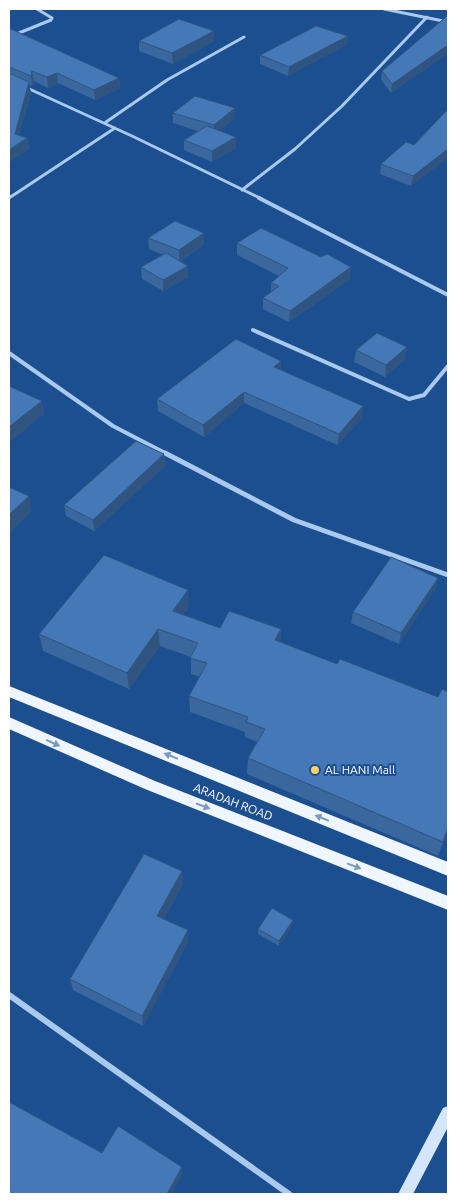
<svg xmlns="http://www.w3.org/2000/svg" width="457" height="1203" viewBox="0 0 457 1203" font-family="Ubuntu,sans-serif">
  <rect width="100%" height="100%" fill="#1b4f8f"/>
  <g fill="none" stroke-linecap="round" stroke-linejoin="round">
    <path stroke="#a9c9ee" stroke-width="3" d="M384 9 448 22
      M9 37 51 20 52 18 37 9
      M25 87 132 136 262 199
      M106 122 167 80 244 37
      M242 190 295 149 342 106 427 17
      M9 198 115 128"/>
    <path stroke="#a9c9ee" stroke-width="4" d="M259 198 448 295
      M253 330 409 399 424 395 448 366
      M9 353 113 426 167 454"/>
    <path stroke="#a9c9ee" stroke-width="5" d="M165 453 294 520 448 575"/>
    <path stroke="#a9c9ee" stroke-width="6" d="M9 995 289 1194"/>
    <path fill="#d6e6fa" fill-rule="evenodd" d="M448 1106V1127L413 1194H398L443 1108Z"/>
    <path fill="#f0f6ff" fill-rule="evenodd" d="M9 686 448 862V876L9 697Z
      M9 717 155 781 448 896V910L145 789 9 729Z"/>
  </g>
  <path fill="#3a679d" d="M439 9H448V11Z
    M448 16V53L391 93 381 80 382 71Z
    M9 29 119 78 120 88 95 100 58 83 48 88 34 81 32 86 29 85 31 93 19 135 27 138 29 149 9 162Z
    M139 41H214L173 64 139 51Z
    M347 44 288 76 260 64V55Z
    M235 108V118L220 130 236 148 212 162 184 150V140L198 131 173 123V113Z
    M448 109 411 186 380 174 381 164 414 145Z
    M204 233V245L180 261 188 266V277L163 291 142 279 141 267 163 255 149 249 148 238Z
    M237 243 350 279 289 322 263 309V298L271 292V283L279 276 237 255Z
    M407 347 405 359 385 377 354 362 356 350Z
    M281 370 362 418 337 445 244 403 204 437 158 411 157 399Z
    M164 454 165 466 94 531 66 516 64 505Z
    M438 578 435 589 399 644 351 623 353 612Z
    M189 607 183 615 220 628 281 629 280 642 448 832 438 856 247 774 248 758 257 742 245 737V732L190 712 189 696 200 677 191 674V657L160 646 129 689 43 651 39 634Z
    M182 871 183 884 164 919 188 942 143 1026 73 990 70 979Z
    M293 920 292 925 279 946 258 934V929Z"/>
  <path fill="#305480" d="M214 31V41L173 64 172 53Z
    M348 36 347 44 288 76 289 67Z
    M448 45V53L391 93 392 84Z
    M32 71 34 81 32 86 31 76Z
    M57 73 58 83 48 88 47 77Z
    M119 78 120 88 95 100 94 90Z
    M29 82 31 93 17 144 15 134Z
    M235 108V118L214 136V125Z
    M236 137V148L212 162V151Z
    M27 138 29 149 9 162V150Z
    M448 149V158L411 186 413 176Z
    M204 233V245L179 261V250Z
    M188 266V277L163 291V280Z
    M351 267 350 279 289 322 290 311Z
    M407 347 405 359 385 377 386 365Z
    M281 361V373L274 367Z
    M244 392V403L204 437 203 425Z
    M42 401 44 414 9 443V427Z
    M363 406 362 418 337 445 339 434Z
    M164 454 165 466 94 531 93 520Z
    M29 496 32 511 9 534V515Z
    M438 578 435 589 399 644 401 633Z
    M188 590 189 607 174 628 173 611Z
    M158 629 160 646 129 689 127 673Z
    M281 629 280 645 275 640Z
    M448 828V832L438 856Z
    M182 871 183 884 159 928 157 916Z
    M293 920 292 925 279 946V941Z
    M188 930V942L143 1026 142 1016Z
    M182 1167 183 1174 172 1194H167Z"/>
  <path fill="#4478b7" stroke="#305480" d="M447 16H448V45L392 84 382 71Z
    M179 19 214 31 172 53 139 41Z
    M316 26 348 36 289 67 260 55Z
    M9 29H11L119 78 94 90 57 73 47 77 32 71 31 76 9 67Z
    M9 73 29 82 15 134 27 138 9 150Z
    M195 96 235 108 214 125 173 113Z
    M448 109V149L413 176 381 164 406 142 414 145Z
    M207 126 236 137 212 151 184 140Z
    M175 221 204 233 179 250 148 238Z
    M261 228 321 257 327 254 351 267 290 311 263 298 279 286 271 283 288 268 237 243Z
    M166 253 188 266 163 280 141 267Z
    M377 333 407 347 386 365 356 350Z
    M236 339 281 361 274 367 363 406 339 434 244 392 203 425 157 399Z
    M9 386 42 401 9 427Z
    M136 441 164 454 93 520 64 505Z
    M9 487 29 496 9 515Z
    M104 555 188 590 173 611 220 628 229 611 281 629 275 640 337 664 340 659 438 697 442 689 448 692V828L443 842 248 758 265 729 246 722 248 717 189 696 207 663 190 658 198 643 158 629 127 673 39 634Z
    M391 557 438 578 401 633 353 612Z
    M144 854 182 871 157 916 188 930 142 1016 70 979Z
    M272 908 293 920 279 941 258 929Z
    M9 1102 102 1153 118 1126 182 1167 167 1194H9Z"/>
  <defs><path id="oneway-solid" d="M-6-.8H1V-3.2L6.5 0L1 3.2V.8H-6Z" transform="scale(1.25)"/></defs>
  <g fill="#7b9ac1">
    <use href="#oneway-solid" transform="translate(53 743) rotate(24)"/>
    <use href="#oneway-solid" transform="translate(171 756) rotate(-158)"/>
    <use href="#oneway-solid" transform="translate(203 806) rotate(21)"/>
    <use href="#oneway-solid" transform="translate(322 818) rotate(-158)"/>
    <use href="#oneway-solid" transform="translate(354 866) rotate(21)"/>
  </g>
  <circle fill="#ffd166" stroke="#1b4f8f" stroke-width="2" cx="315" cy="770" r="5"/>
  <g text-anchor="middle" stroke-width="4" stroke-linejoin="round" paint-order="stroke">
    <g font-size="12" fill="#fff" stroke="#1b4f8f" text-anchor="start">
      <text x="325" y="774">AL HANI Mall</text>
    </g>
    <g font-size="12" fill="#fff" stroke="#1b4f8f">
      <text transform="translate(233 802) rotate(21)" y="4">ARADAH ROAD</text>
    </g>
  </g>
  <rect width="457" height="1203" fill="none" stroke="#ffffff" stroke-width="20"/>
</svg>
